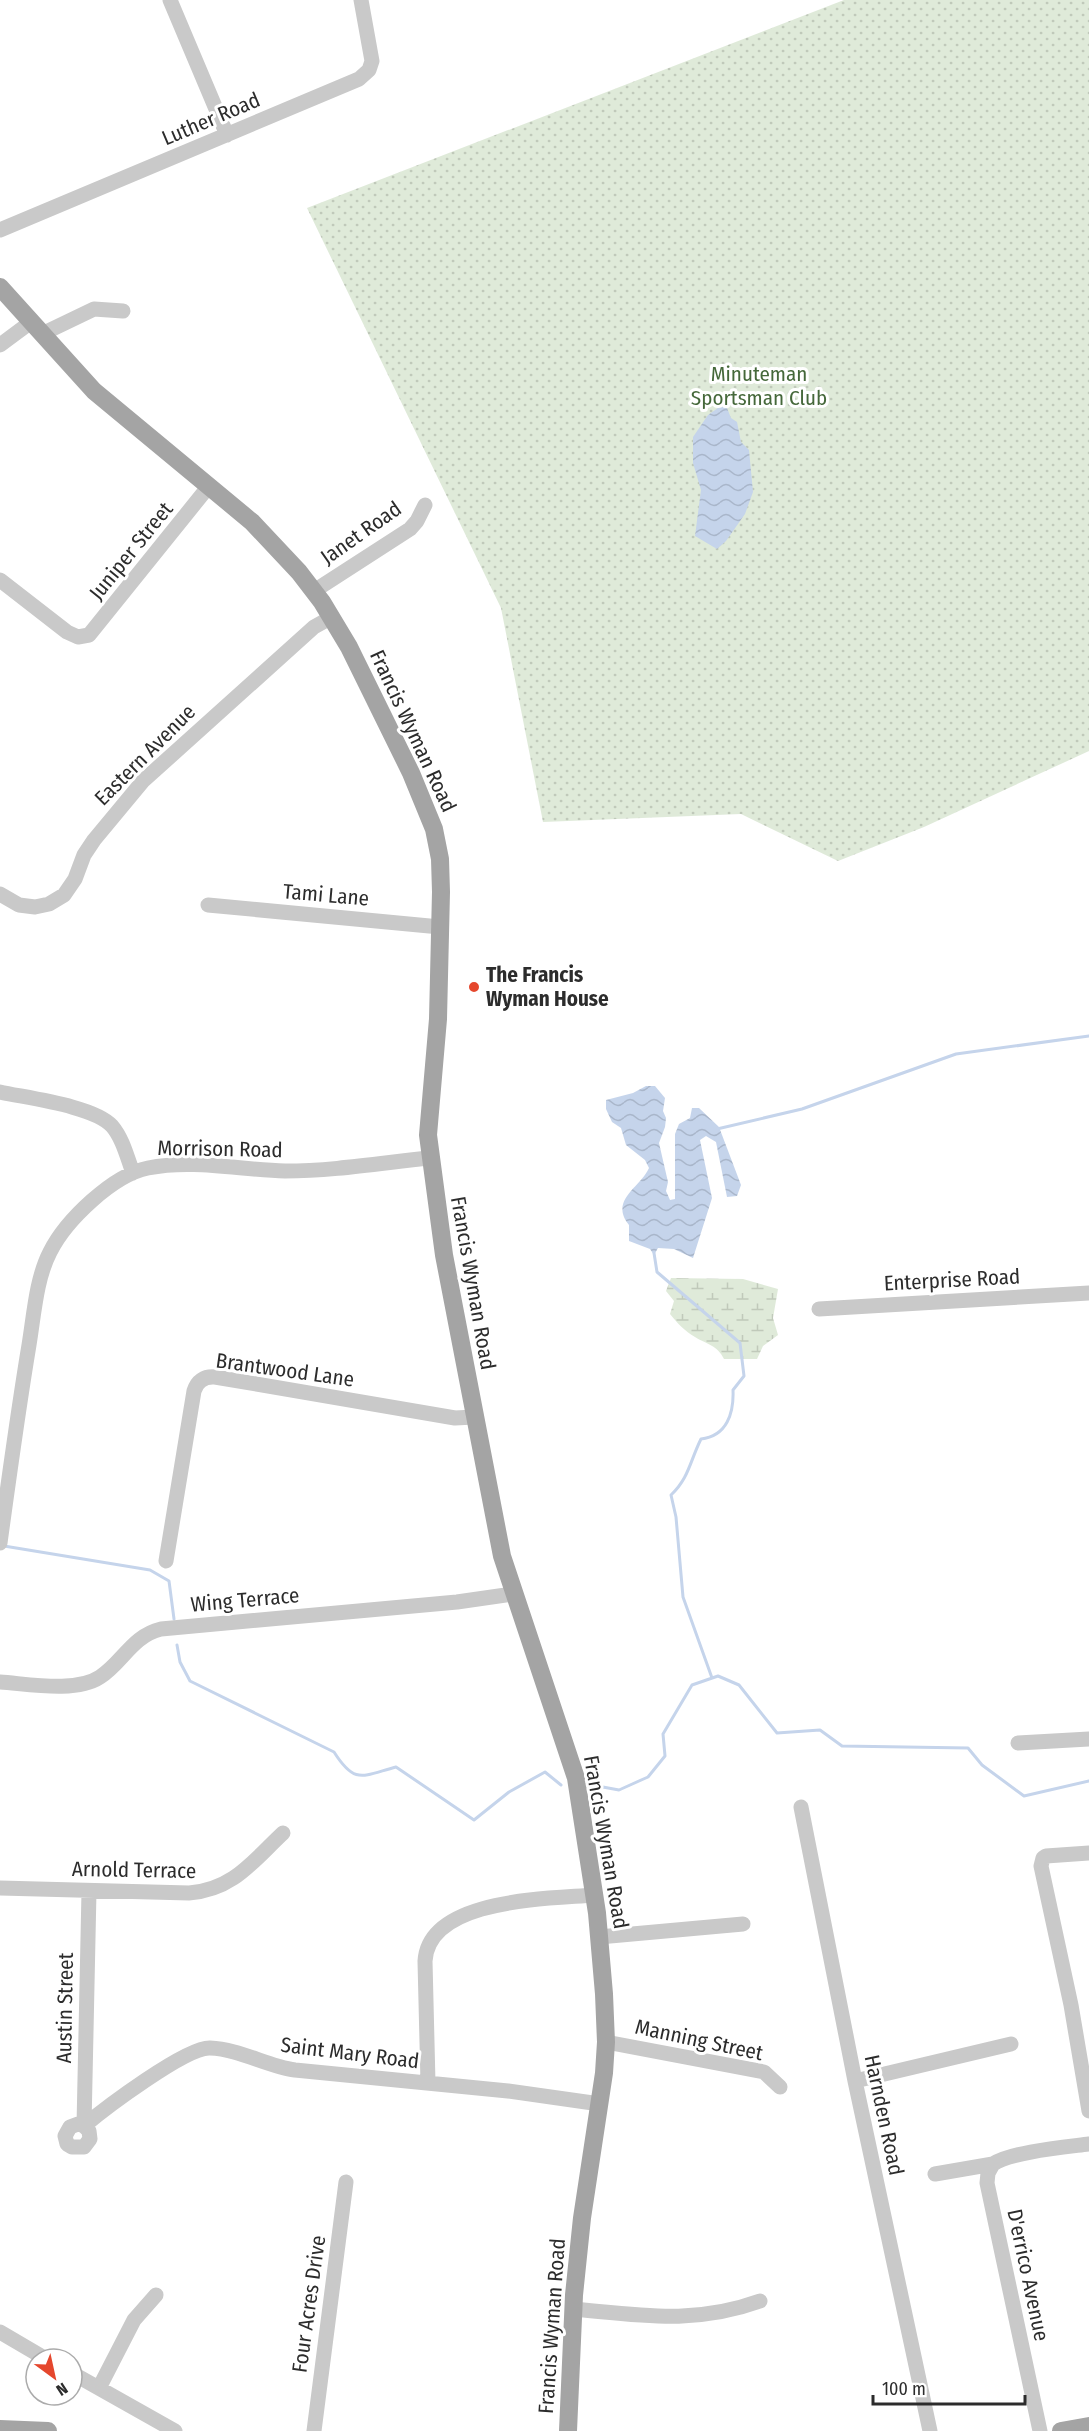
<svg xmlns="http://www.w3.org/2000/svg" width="1089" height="2431" viewBox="0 0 1089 2431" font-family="'Fira Sans Condensed',sans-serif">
  <defs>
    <pattern id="grass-dots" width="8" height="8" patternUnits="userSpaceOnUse" patternTransform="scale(1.5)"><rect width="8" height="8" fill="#dfead9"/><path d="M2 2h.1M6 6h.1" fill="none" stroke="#c0c9ba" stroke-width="1.8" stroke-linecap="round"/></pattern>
    <pattern id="wetland-marsh" width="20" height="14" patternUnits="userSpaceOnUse" patternTransform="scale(1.5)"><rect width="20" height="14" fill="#dfead9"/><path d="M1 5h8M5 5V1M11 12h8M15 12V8" fill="none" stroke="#c0c9ba"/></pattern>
    <pattern id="water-waves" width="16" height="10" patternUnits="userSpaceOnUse" patternTransform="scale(1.5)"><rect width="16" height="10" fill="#c5d4eb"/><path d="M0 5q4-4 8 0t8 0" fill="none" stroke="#a9b6ca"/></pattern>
  </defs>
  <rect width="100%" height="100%" fill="#fff"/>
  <path fill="url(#grass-dots)" d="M844 0H1089V751L924 827 838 861 741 814 543 822 501 608 307 208Z"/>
  <path fill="url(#wetland-marsh)" d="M671 1278 743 1279 778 1289 773 1318 778 1335 763 1346 757 1359H724C717 1345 708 1345 695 1337 685 1331 677 1323 670 1314L674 1301 666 1291Z"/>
  <path fill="url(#water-waves)" d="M725 403 731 418 737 422 741 442 749 450 753 492 745 514 726 541 717 549 695 536 701 490 693 463V437L708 415Z
    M646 1086H655L665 1098 663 1111 666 1118 665 1127 659 1143 668 1182 666 1191 670 1200 675 1199V1134L679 1124 690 1118 692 1108H699L719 1127 741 1185 737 1196 727 1197 716 1142 706 1136 700 1140 712 1198 693 1258 674 1249 658 1248 654 1255 650 1249 629 1241V1225C609 1200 640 1188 649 1168L645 1160 626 1145 621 1128 612 1122 606 1109V1100L633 1093Z"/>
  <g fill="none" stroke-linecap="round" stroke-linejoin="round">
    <path stroke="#c5d4eb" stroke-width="3" d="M717 1129 802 1109 956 1054 1089 1036
      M654 1253 657 1272 740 1343 744 1376 733 1390C734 1413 727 1436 701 1439 690 1461 689 1478 671 1495L676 1517 683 1597 712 1678
      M4 1546 150 1570 169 1581 174 1619
      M177 1645 180 1662 190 1681 334 1752C355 1785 362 1776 396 1767L474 1820 509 1792 545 1772 561 1785
      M592 1785 619 1790 648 1777 665 1756 663 1734 692 1685 718 1676 739 1685 777 1733 820 1730 842 1746 968 1748 982 1765 1024 1796 1089 1781"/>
    <path stroke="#c9c9c9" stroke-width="15" d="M170 0 227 135
      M0 230 359 79 369 70 372 61 361 0
      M42 334 94 309 123 311
      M0 345 31 322
      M0 580 67 632 78 637 89 635 209 486
      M314 591 410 529 417 521 425 505
      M0 894 19 905 35 907 49 904 64 895 75 879 84 855 94 840 143 781 314 627 332 617
      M208 905 440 927
      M0 1092C27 1098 94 1106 112 1126 123 1139 127 1157 133 1173
      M819 1309 1089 1293
      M0 1543C9 1477 18 1411 29 1345 34 1315 36 1279 50 1252 66 1220 113 1175 148 1168 193 1159 240 1170 285 1171 333 1171 381 1163 429 1158
      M166 1561 194 1391C197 1381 204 1376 215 1377L455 1418 474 1417
      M0 1682C29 1684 76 1693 100 1677 123 1662 132 1636 161 1629L457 1602 513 1594
      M1018 1743 1089 1739
      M801 1807 855 2081 930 2431
      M1089 1853 1046 1856 1043 1858 1041 1866 1071 2005 1089 2111
      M0 1888 189 1893C233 1890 253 1861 283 1833
      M89 1891 84 2126 89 2131 90 2139 84 2147H72L67 2144 65 2136 70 2127 78 2124 84 2126C104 2109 186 2047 210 2048 239 2049 267 2066 295 2070L508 2091 600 2104
      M599 1937 743 1924
      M606 2042 764 2072 780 2087
      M855 2081 1011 2044
      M428 2083 425 1961C429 1898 549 1899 594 1895
      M993 2164 988 2173 987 2183 1040 2431
      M935 2174 993 2164C1010 2152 1066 2147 1089 2144
      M573 2309C640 2315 694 2325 760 2301
      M0 2332 46 2359
      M72 2373 175 2431
      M99 2388 134 2320 156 2295
      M314 2431 346 2182"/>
    <path stroke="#a4a4a4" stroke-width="18" d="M0 287 94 391 252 522 299 572 322 602 349 647 411 773 434 829 440 859 441 892 438 1019 428 1135 444 1255 502 1556 576 1778 597 1913 604 1994 606 2042 604 2073 582 2218 574 2295 568 2431
      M0 2429 48 2431
      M1061 2431 1089 2426"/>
  </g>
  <circle fill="#e5472d" stroke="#fff" stroke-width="2" cx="474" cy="987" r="6"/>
  <g text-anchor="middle" stroke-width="6" stroke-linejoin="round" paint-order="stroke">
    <g font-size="21" fill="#2c2c2c" stroke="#fff">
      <text transform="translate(211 119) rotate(-23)" y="7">Luther Road</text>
      <text transform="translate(361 533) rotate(-35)" y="7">Janet Road</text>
      <text transform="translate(131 551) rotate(-51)" y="7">Juniper Street</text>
      <text transform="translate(413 731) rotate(65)" y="7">Francis Wyman Road</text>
      <text transform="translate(145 755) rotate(-45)" y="7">Eastern Avenue</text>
      <text transform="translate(326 895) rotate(5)" y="7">Tami Lane</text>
      <text transform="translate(220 1149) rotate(1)" y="7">Morrison Road</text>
      <text transform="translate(952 1280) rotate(-3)" y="7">Enterprise Road</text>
      <text transform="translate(473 1283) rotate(80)" y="7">Francis Wyman Road</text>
      <text transform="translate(285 1370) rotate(8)" y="7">Brantwood Lane</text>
      <text transform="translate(245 1600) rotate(-5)" y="7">Wing Terrace</text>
      <text transform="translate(606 1842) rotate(80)" y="7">Francis Wyman Road</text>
      <text transform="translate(134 1870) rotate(1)" y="7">Arnold Terrace</text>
      <text transform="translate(65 2008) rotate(-89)" y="7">Austin Street</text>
      <text transform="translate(699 2040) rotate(12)" y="7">Manning Street</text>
      <text transform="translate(350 2053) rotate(7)" y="7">Saint Mary Road</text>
      <text transform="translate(884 2115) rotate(78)" y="7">Harnden Road</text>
      <text transform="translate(1028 2275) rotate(78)" y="7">D'errico Avenue</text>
      <text transform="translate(309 2304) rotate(-82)" y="7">Four Acres Drive</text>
      <text transform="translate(552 2326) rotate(-86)" y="7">Francis Wyman Road</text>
    </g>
    <g font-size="21" fill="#45683a" stroke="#fff">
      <text x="759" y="381">Minuteman<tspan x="759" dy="24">Sportsman Club</tspan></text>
    </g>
    <g font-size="21" font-weight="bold" fill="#2c2c2c" stroke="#fff" text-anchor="start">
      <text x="486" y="982">The Francis<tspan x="486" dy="24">Wyman House</tspan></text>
    </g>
  </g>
  <g transform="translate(54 2377) rotate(147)"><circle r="28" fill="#ffffff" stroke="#ababab" stroke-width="1.5"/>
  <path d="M0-4.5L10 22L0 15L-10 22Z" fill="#e5472d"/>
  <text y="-9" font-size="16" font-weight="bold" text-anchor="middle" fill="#2c2c2c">N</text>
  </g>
  <path d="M873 2395v9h152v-9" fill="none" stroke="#2c2c2c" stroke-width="3"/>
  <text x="882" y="2395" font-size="18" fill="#2c2c2c" stroke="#ffffff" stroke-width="4.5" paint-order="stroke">100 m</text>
</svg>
